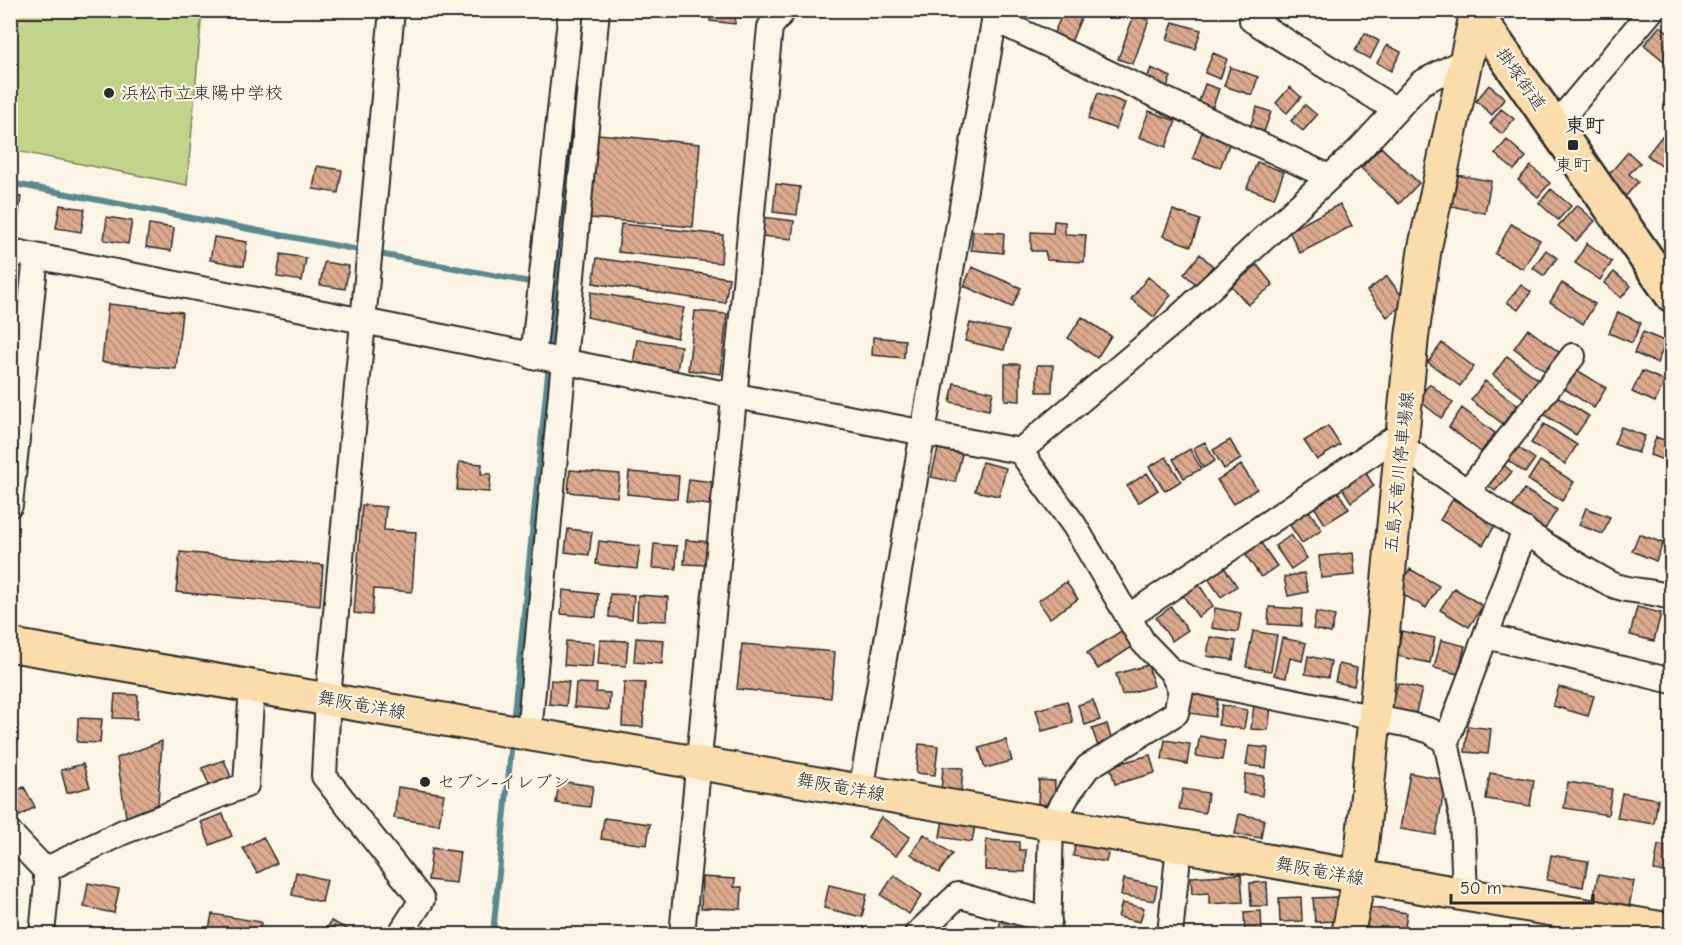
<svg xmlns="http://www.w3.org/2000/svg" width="1682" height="945" viewBox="0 0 1682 945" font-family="'Comic Neue','Klee One',sans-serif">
  <defs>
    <pattern id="building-back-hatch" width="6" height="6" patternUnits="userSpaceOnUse" patternTransform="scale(1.5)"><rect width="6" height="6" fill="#dcaa8f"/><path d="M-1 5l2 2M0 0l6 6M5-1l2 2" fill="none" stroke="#b38b75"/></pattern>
  </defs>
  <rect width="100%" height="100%" fill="#fcf5e5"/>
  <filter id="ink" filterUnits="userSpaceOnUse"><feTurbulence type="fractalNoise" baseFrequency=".0167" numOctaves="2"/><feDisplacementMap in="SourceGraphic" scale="12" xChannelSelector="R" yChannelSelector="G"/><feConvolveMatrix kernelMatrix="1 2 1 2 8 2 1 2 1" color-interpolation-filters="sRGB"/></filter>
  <g filter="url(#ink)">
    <path fill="#c2d489" stroke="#76805a" stroke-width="1.5" d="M10 11H202L187 185 11 150Z"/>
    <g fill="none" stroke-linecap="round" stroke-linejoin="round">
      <path stroke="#5a8a8f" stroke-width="6" d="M10 183 364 251
        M374 253 535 283
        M550 353 584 10
        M513 723 549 363
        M493 934 512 740"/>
    </g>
    <path fill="url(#building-back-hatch)" stroke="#2b2b2b" stroke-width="1.5" d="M711 10H736L735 24 710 21Z
      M1064 10 1083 13 1071 42 1053 35Z
      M1134 15 1149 20 1133 64 1118 59Z
      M1173 22 1201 30 1195 49 1167 40Z
      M1660 26 1672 35V62L1669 65 1644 45Z
      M1365 33 1379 41 1370 59 1355 51Z
      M1387 45 1401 52 1391 71 1377 63Z
      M1213 53 1227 59 1220 79 1205 73Z
      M1230 67 1258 77 1252 95 1224 86Z
      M1151 68 1171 77 1166 90 1146 81Z
      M1205 84 1219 89 1212 109 1198 104Z
      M1489 85 1505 98 1492 115 1476 101Z
      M1290 87 1301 97 1287 113 1276 103Z
      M1098 93 1125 103 1116 129 1088 119Z
      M1305 105 1317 115 1303 131 1291 121Z
      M1257 107 1271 112 1264 132 1250 127Z
      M1501 109 1514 119 1502 134 1490 124Z
      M1149 111 1176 121 1166 147 1139 137Z
      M1202 132 1230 142 1220 168 1193 158Z
      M598 134 700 144 693 227 590 218Z
      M1662 136 1672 143V174L1647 155Z
      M1507 140 1526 157 1514 170 1495 154Z
      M1381 147 1419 183 1399 204 1361 168Z
      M1628 152 1640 163 1629 174 1638 182 1625 197 1605 179Z
      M1257 162 1284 172 1274 198 1247 188Z
      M317 166 342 170 338 193 313 189Z
      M1531 166 1550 183 1538 197 1518 180Z
      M1457 175 1491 181 1485 213 1451 206Z
      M776 184 800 187 797 215 773 212Z
      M1551 189 1571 206 1558 220 1539 203Z
      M10 196 21 197 18 220 10 219Z
      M1340 204 1352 226 1300 253 1289 231Z
      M60 205 85 209 81 232 56 228Z
      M1577 205 1595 221 1576 241 1558 226Z
      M1173 210 1200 220 1191 246 1163 236Z
      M107 217 132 221 128 244 104 240Z
      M762 217 794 221 792 239 761 236Z
      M1054 221 1065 222V234L1086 235 1084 262 1047 260 1045 251H1031V232L1053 233Z
      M149 224 174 228 171 251 146 247Z
      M621 224 723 235 721 263 618 252Z
      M1511 224 1540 240 1523 269 1495 254Z
      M973 231 1004 233 1003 253 971 250Z
      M214 237 247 242 244 266 210 260Z
      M1587 243 1612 262 1600 280 1575 263Z
      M1546 250 1557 258 1544 276 1533 268Z
      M281 254 306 258 302 281 277 277Z
      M1200 254 1213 266 1197 285 1184 274Z
      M597 258 729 278 725 303 593 283Z
      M324 262 349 266 345 289 320 285Z
      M1257 265 1273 285 1248 305 1232 286Z
      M10 267 19 268 16 291 10 290Z
      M972 267 1021 288 1012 307 964 286Z
      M1614 272 1631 286 1621 298 1604 283Z
      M1387 276 1406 302 1387 317 1367 291Z
      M1148 277 1171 295 1154 317 1131 299Z
      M1562 283 1595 304 1583 324 1550 302Z
      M1521 285 1531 292 1518 310 1507 302Z
      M591 292 684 308 677 338 587 317Z
      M108 304 182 312 176 369 102 362Z
      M695 311 727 314 721 374 688 370Z
      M1618 312 1641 323 1632 343 1609 333Z
      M1082 317 1111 336 1097 358 1068 338Z
      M970 323 1009 331 1004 350 965 341Z
      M1528 329 1560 353 1546 372 1514 348Z
      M1643 332 1666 342 1657 363 1634 353Z
      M873 337 905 340 904 358 872 355Z
      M637 339 681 346 677 371 633 364Z
      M1442 343 1474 367 1460 386 1428 362Z
      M1507 356 1539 380 1525 399 1493 375Z
      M1005 364H1020V401L1005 400Z
      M1037 365H1053L1052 392H1037Z
      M1572 367 1606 388 1594 408 1560 386Z
      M1642 371 1665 381 1655 402 1632 392Z
      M1485 381 1517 405 1503 424 1471 400Z
      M954 383 993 392 989 410 950 402Z
      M1430 384 1453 403 1441 418 1417 399Z
      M1555 395 1589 416 1576 435 1543 414Z
      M1462 408 1495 433 1481 452 1449 427Z
      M1544 424 1577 445 1565 464 1531 443Z
      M1328 426 1340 445 1317 460 1304 441Z
      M1621 427 1645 436 1638 453 1614 444Z
      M1656 437 1672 443V463L1650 455Z
      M1230 440 1241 459 1224 469 1213 450Z
      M1205 442 1215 461 1203 468 1193 448Z
      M1515 445 1535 459 1525 473 1505 458Z
      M938 449 962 454 955 482 931 477Z
      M1190 449 1201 469 1184 478 1173 459Z
      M1166 457 1181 481 1165 491 1149 467Z
      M1499 461 1512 472 1495 491 1483 481Z
      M1540 461 1574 482 1562 501 1528 480Z
      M459 462 482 464 481 474H491L489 492 457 490Z
      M982 462 1006 468 999 496 975 491Z
      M1241 465 1257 489 1233 504 1217 480Z
      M1362 467 1374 486 1351 502 1339 483Z
      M570 470 620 474 617 497 568 492Z
      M629 472 679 476 677 499 627 494Z
      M1147 473 1158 490 1138 503 1127 486Z
      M689 479 712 482 709 505 686 502Z
      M1524 489 1557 510 1545 529 1512 508Z
      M1337 490 1349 509 1325 524 1313 505Z
      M1453 499 1496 524 1483 545 1440 520Z
      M362 505 386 507 384 530 416 532 412 592 374 589 372 615 354 613Z
      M1586 508 1610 517 1603 534 1579 525Z
      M1309 511 1322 530 1302 543 1289 524Z
      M568 529 592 532 589 555 565 552Z
      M1639 534 1663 543 1656 561 1632 551Z
      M1291 535 1307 558 1291 569 1275 546Z
      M686 540 710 542 708 565 684 564Z
      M599 541 640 546 637 569 596 564Z
      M1261 543 1277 566 1261 577 1245 554Z
      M654 544 677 546 676 569 652 568Z
      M180 552 323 565 320 606 176 592Z
      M1353 553 1355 575 1321 578 1319 556Z
      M1221 563 1237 586 1221 597 1205 574Z
      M1410 569 1439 586 1426 608 1397 591Z
      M1304 573 1308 592 1288 596 1284 577Z
      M1066 582 1078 599 1050 618 1038 601Z
      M1198 583 1213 606 1198 617 1182 594Z
      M1454 588 1483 606 1469 627 1440 610Z
      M563 590 598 594 596 617 561 614Z
      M610 594 634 595 632 619 609 617Z
      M638 595 668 597 667 621 637 620Z
      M1171 607 1188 630 1172 641 1156 618Z
      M1269 607 1302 609 1301 626 1268 624Z
      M1637 607 1661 613 1654 641 1630 635Z
      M1215 608 1241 613 1238 632 1212 628Z
      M1316 612 1335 616 1331 633 1313 629Z
      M1121 631 1132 647 1098 669 1087 653Z
      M1253 631 1277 635 1271 671 1246 667Z
      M1402 631 1435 638 1430 663 1397 656Z
      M1210 637 1236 641 1233 660 1207 656Z
      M636 638 664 640 662 664 634 662Z
      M1282 638 1306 643 1302 661 1290 658 1286 678 1274 675Z
      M600 640 628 641 626 666 598 664Z
      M1441 640 1465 646 1458 674 1434 668Z
      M566 641 594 643 592 667 564 665Z
      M742 644 835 652 831 698 737 689Z
      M1308 656 1331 661 1328 678 1305 674Z
      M1339 664 1357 668 1354 686 1335 682Z
      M1148 665 1154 686 1122 695 1116 674Z
      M551 680 569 682 566 706 549 704Z
      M624 682 645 683 643 727 622 726Z
      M576 683 597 684 596 692 610 693 609 710 574 707Z
      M1398 683 1422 689 1415 716 1391 711Z
      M1559 687 1594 696 1588 716 1553 706Z
      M115 694 138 695 137 719 113 718Z
      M1193 694 1218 698 1215 717 1190 713Z
      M1093 700 1100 720 1085 725 1078 705Z
      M1067 701 1073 723 1042 731 1036 710Z
      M1222 705 1247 710 1244 729 1218 725Z
      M1254 705 1271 707 1268 730 1251 729Z
      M78 718 102 719 100 743 77 742Z
      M1107 724 1113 745 1099 749 1092 729Z
      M1468 726 1491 729 1488 754 1465 752Z
      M1200 736 1225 741 1222 760 1196 756Z
      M1006 740 1012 761 985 768 979 748Z
      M1165 740 1190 744 1187 764 1162 759Z
      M162 741 158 804 126 817 117 758Z
      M919 744 938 746 935 775 916 773Z
      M1249 746 1268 748 1266 768 1246 765Z
      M1150 755 1155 773 1115 784 1110 766Z
      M224 760 233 782 211 790 202 768Z
      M83 764 90 787 67 793 61 770Z
      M943 767 963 768 961 793 941 791Z
      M1410 773 1446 780 1436 835 1400 829Z
      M1490 773 1534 780 1530 806 1486 799Z
      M1245 774 1264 776 1262 796 1243 793Z
      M1039 780 1055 781 1054 805 1038 804Z
      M559 781 593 786 590 807 556 803Z
      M1568 782 1612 789 1608 815 1564 808Z
      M24 787 35 807 15 819 10 811V794Z
      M398 787 444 794 439 825 394 818Z
      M1183 789 1208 793 1205 813 1179 809Z
      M1622 793 1658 799 1654 824 1617 818Z
      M223 814 232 836 210 845 201 822Z
      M1239 814 1264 819 1261 838 1235 834Z
      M881 817 910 837 896 856 868 837Z
      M604 818 650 824 647 845 601 839Z
      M943 819 975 825 972 842 940 837Z
      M924 834 952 854 939 873 911 854Z
      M263 837 277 863 257 873 243 848Z
      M986 840 1019 842V850H1026L1025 872 985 870Z
      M1076 840 1110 847 1106 862 1073 856Z
      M1658 845 1672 847V874L1654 870Z
      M432 848 460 852 456 883 428 880Z
      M1551 855 1588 861 1583 887 1547 880Z
      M296 872 327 880 322 902 292 895Z
      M1241 874 1243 902 1209 904V893L1192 894 1191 877Z
      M894 875 922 895 909 914 881 895Z
      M1598 875 1634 881 1629 907 1593 900Z
      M702 877 735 879 734 887H742L741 909 701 908Z
      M1124 879 1157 886 1154 901 1121 895Z
      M1267 882 1268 906H1251L1250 883Z
      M88 883 119 889 114 913 84 907Z
      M829 885 867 894 862 917 824 908Z
      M1301 897 1302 921 1280 922 1279 898Z
      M1336 897 1337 921 1315 922 1313 898Z
      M1122 903 1144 908 1140 922 1118 917Z
      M1368 907 1407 913 1404 934H1364Z
      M1261 911 1262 934H1245L1244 912Z
      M212 914 261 922 259 934H208Z
      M1001 918 1040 927 1038 934H998Z
      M331 921 350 930 348 934H324Z
      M1563 924 1607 934H1561Z
      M935 927 958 930 957 934H934Z
      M966 927 988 930V934H965Z"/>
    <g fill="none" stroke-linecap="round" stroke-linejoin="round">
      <g stroke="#2b2b2b" stroke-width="28">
        <path id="minor" d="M392 10 328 698 324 776 422 900 400 934
          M994 19 1329 177
          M1252 20 1396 110
          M1554 127 1652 10
          M10 251C251 297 490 348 731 395 827 413 923 434 1020 451L1177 319 1359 150 1421 83 1464 61
          M533 357 571 10
          M1401 446C1470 492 1537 544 1609 583 1627 593 1652 589 1672 598
          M1020 451 1074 525 1143 642 1171 671 1200 682 1410 725 1431 731 1446 742
          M1468 491 1573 356
          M10 505 36 256
          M1128 617 1402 433
          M1486 636 1672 681
          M529 733 597 10
          M861 791 996 10
          M10 833 45 870 47 883 42 934
          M45 870 123 832 246 785 252 685
          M1465 895 1462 817 1446 742 1525 530
          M682 934 770 27 784 10
          M917 934 958 895 1049 921
          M1048 934 1051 825 1070 791 1088 767 1176 713 1181 690 1171 671
          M1170 934 1179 846"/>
      </g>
      <g stroke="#2b2b2b" stroke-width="36">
        <path id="major" d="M10 645 1672 930
          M1348 934 1359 877 1412 337 1425 247 1476 14"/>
      </g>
      <g stroke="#2b2b2b" stroke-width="38">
        <path id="highway" d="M1473 10 1672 295"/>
      </g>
      <use href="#minor" stroke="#fcf5e5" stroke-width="24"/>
      <use href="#major" stroke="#fbddab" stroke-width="32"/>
      <use href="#highway" stroke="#fbddab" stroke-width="33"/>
    </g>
  </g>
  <g fill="#2b2b2b" stroke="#fcf5e5" stroke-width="2">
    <circle cx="109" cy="93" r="6"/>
    <rect x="1567" y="139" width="12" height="12" rx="3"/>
    <circle cx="425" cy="782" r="6"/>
  </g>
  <g text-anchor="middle" stroke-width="4.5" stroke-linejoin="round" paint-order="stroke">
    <g font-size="18" fill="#2b2b2b" stroke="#fcf5e5">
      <text transform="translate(1521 79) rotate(55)" y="6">掛塚街道</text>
      <text transform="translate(1399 472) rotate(-84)" y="6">五島天竜川停車場線</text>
      <text transform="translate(362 705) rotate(10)" y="6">舞阪竜洋線</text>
      <text transform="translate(841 787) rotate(10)" y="6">舞阪竜洋線</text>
      <text transform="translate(1320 871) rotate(10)" y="6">舞阪竜洋線</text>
    </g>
    <g font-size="18" fill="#2b2b2b" stroke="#fcf5e5" text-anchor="start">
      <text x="121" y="99">浜松市立東陽中学校</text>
      <text x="1573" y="171" text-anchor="middle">東町</text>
      <text x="437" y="788">セブン-イレブン</text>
    </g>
    <g font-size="20" font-weight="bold" fill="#2b2b2b" stroke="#fcf5e5">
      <text x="1585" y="132">東町</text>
    </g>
  </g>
  <rect width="1682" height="945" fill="none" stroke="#fcf5e5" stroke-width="36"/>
  <rect x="18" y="18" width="1646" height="909" fill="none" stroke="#2b2b2b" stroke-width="2" filter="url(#ink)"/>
  <path d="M1451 894v9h142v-9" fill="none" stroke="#2b2b2b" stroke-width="3"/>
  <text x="1460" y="894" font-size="18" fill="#2b2b2b" stroke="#fcf5e5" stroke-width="4.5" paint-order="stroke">50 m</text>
</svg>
